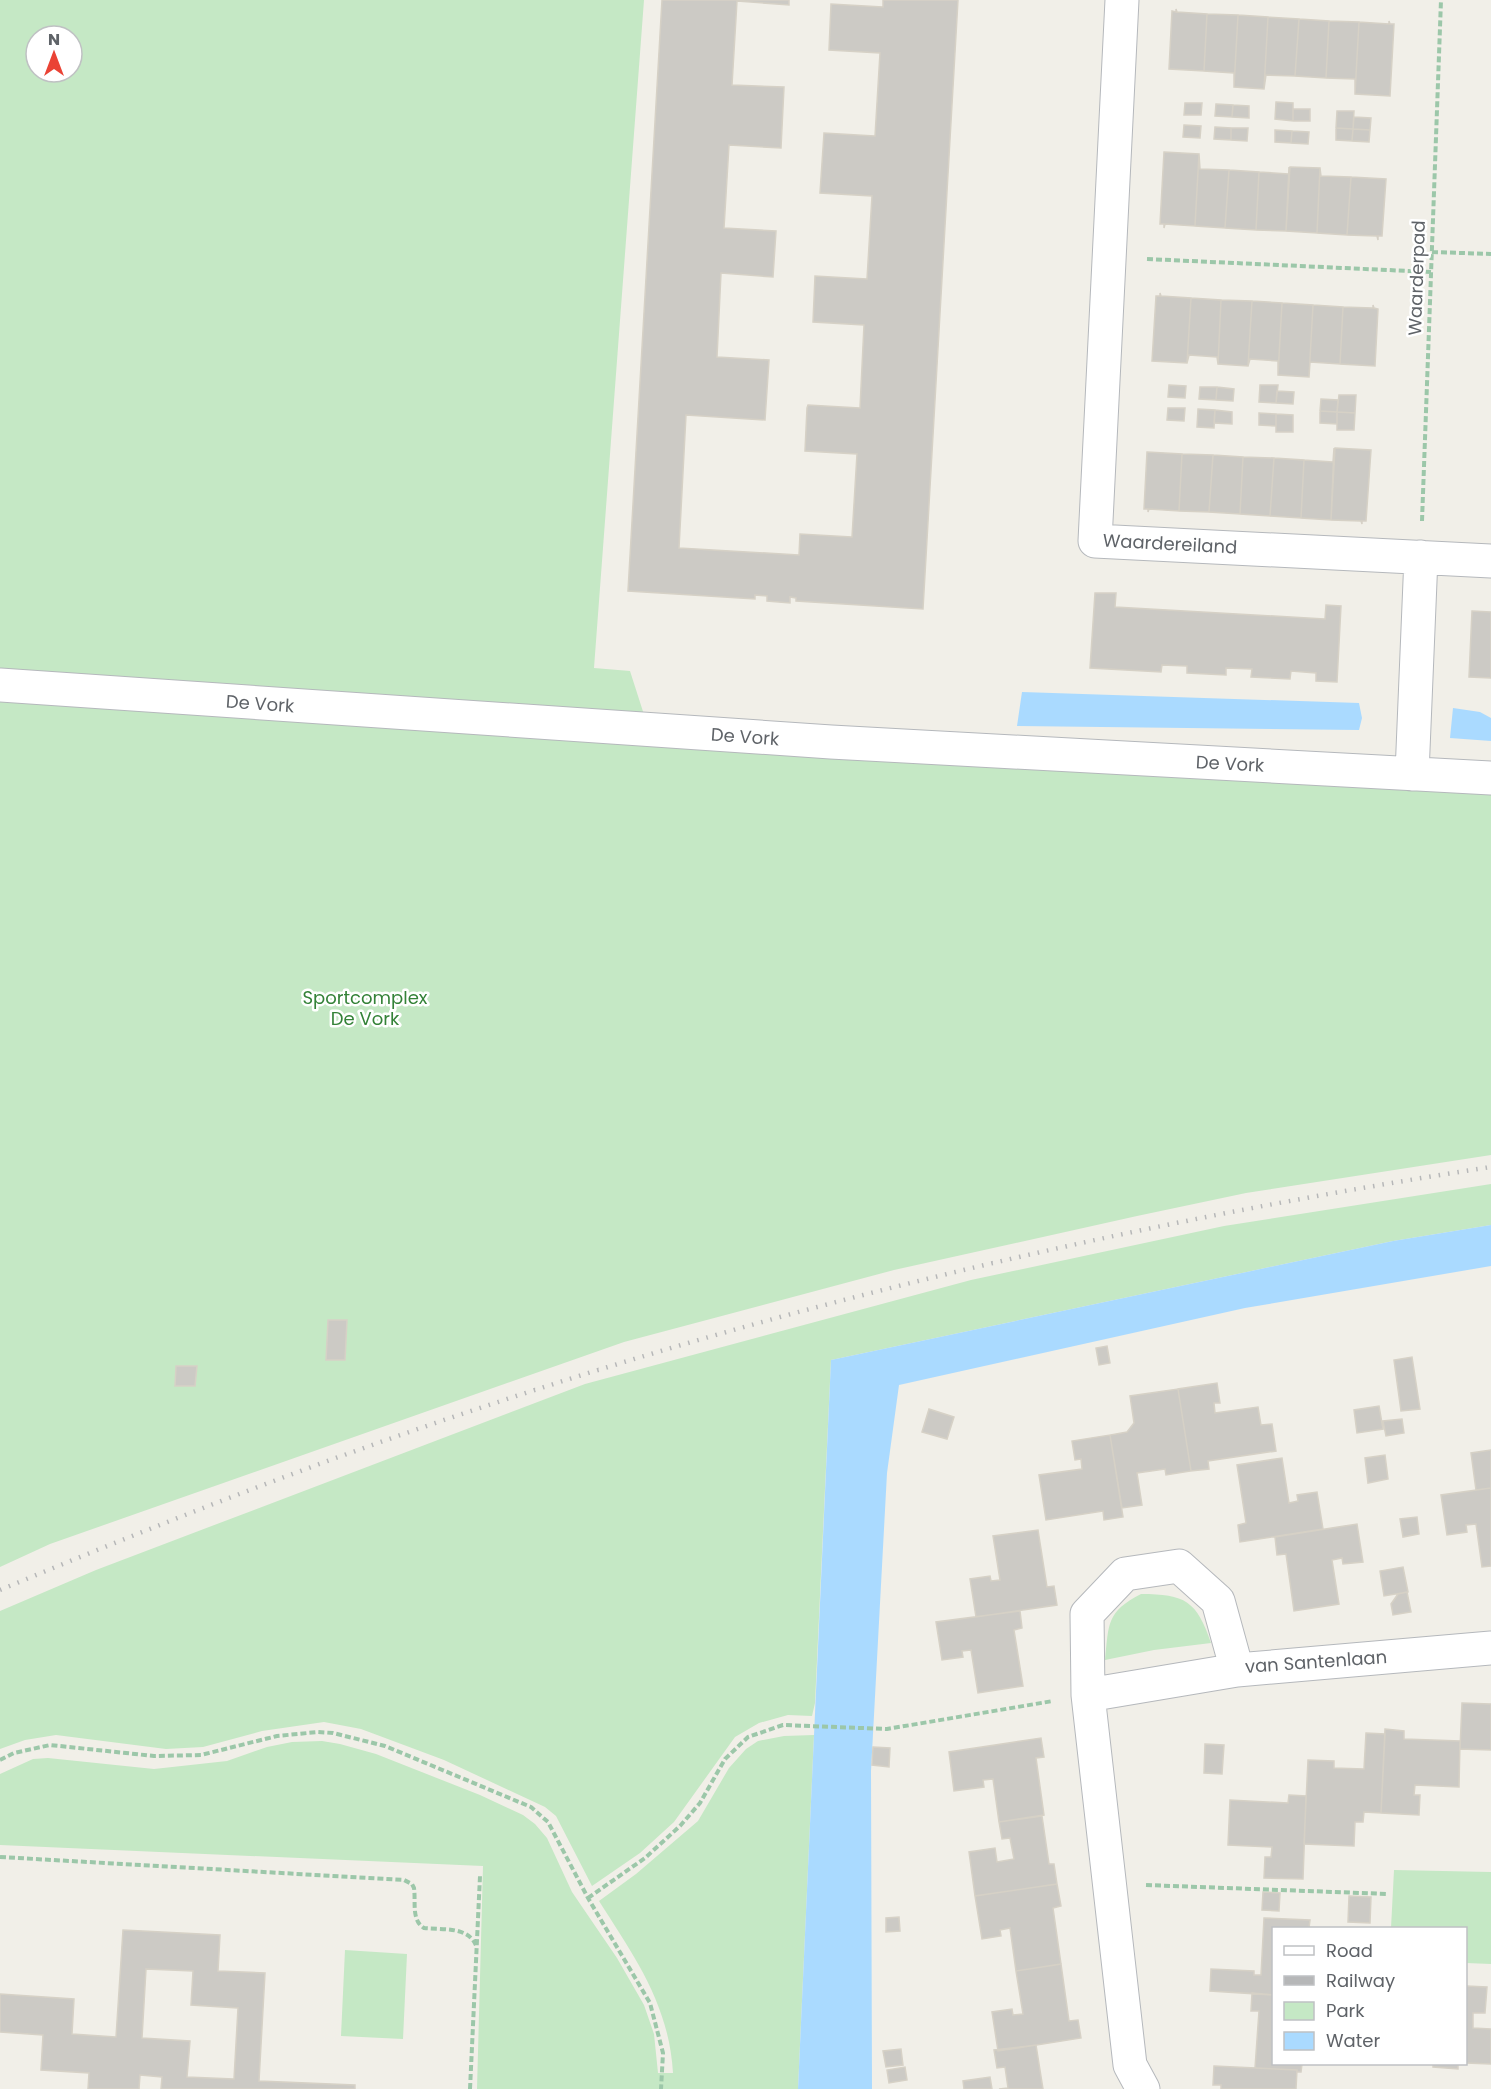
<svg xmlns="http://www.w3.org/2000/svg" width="1491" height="2089" viewBox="0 0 1491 2089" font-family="Poppins,sans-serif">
  <rect width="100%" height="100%" fill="#f1efe8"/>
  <path fill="#c5e8c5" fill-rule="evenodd" d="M0 0H644L594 668 630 671 647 724 1491 780V1155L1246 1193 1137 1216 894 1270 624 1342 50 1544 0 1567ZM36 36H72V72H36Z
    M1491 1184V1225L1393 1241 831 1360 815 1703 812 1716 788 1715 759 1723 735 1737 674 1822 640 1853 592 1886 556 1816 545 1807 444 1760 361 1729 324 1722 262 1731 203 1747 166 1749 56 1735 25 1740 0 1749V1611L96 1570 585 1384 971 1280 1224 1226Z
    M1141 1594C1185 1594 1197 1601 1211 1643L1154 1650 1105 1660C1109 1624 1106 1612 1141 1594Z
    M814 1735 798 2089H477L483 1866 0 1845V1774L33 1759 48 1758 154 1769 227 1761 267 1747 292 1742 322 1741 340 1744 376 1754 480 1795 523 1815 535 1824 547 1838 572 1892 617 1958 644 2005 654 2034 658 2073H673C669 2004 634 1956 599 1901L636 1874 698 1821 729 1768 746 1749 758 1741 784 1736Z
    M1394 1870 1491 1872V1964L1466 1963V1928H1391Z
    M345 1950 407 1954 403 2039 341 2036Z"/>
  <path fill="#aadaff" d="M1022 692 1359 703 1362 718 1359 730 1017 726Z
    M1453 708 1480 712 1491 718V741L1450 738Z
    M1491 1225V1266L1245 1308 899 1385 887 1473 871 1771 872 2089H798L831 1360 1393 1241Z"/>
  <path fill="#cccac5" stroke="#d6d1c6" stroke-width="1.5" fill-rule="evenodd" d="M662 0H789V5L737 1 732 85 784 87 781 148 729 145 724 228 776 231 773 277 721 273 717 357 769 360 765 420 686 415 679 548 799 555 800 534 852 537 857 454 805 451 807 408 808 405 860 408 864 325 813 322 815 276 867 279 872 196 820 193 824 133 875 136 880 53 829 50 831 4 883 7V0H958L923 609 796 601V598L790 597V603L767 601V596L755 595V599L628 591Z
    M1176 9 1177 12 1207 14 1204 71 1169 69 1172 11 1176 12Z
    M1207 14 1238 15 1234 87V73L1204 71Z
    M1238 15 1268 17 1264 89 1234 87Z
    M1268 17 1299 19 1295 76 1266 75 1264 89Z
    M1299 19 1329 21 1326 78 1295 76Z
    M1329 21 1359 22 1355 94V79L1326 78Z
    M1389 21 1390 24H1394L1390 96 1355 94 1359 22 1389 24Z
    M1276 102 1293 103V121L1275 119Z
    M1185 103H1202L1201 115H1184Z
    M1216 104 1233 105 1232 117 1215 116Z
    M1233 105 1249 106V118L1232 117Z
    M1293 109H1310V121H1293Z
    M1337 111H1354L1353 129 1336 128Z
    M1354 117 1371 118 1370 130 1353 129Z
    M1184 125 1201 126 1200 138 1183 137Z
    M1215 127 1231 128V140L1214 139Z
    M1231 128H1248L1247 141 1231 140Z
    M1336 128 1353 129 1352 141 1336 140Z
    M1353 129 1370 130 1369 142 1352 141Z
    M1275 130 1292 131 1291 143 1275 142Z
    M1292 131 1309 132 1308 144 1291 143Z
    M1164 152 1199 154 1195 226 1165 224 1164 228V224H1160Z
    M1199 154 1200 169 1229 170 1225 228 1195 226Z
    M1289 167 1286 231 1256 230 1259 172 1289 174Z
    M1290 167 1320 168 1317 233 1286 231Z
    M1320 168 1321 176 1351 177 1347 235 1317 233Z
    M1229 170 1259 172 1256 230 1225 228Z
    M1351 177 1386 179 1382 236H1378V240L1377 236 1347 235Z
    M1160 293 1161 296 1191 298 1187 363 1152 361 1156 296H1160Z
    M1191 298 1221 300 1218 364 1217 357 1189 355 1187 363Z
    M1221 300 1252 301 1248 366 1218 364Z
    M1252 301 1282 303 1278 375V361L1250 359 1248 366Z
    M1282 303 1313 305 1309 377 1278 375Z
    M1313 305 1343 307 1340 364 1310 362 1309 377Z
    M1373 305 1374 308 1378 309 1375 366 1340 364 1343 307 1373 308Z
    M1169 385 1186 386 1185 398 1168 397Z
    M1260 385H1278L1276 403 1259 402Z
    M1200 387H1217L1216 400 1199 399Z
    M1217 387 1234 389 1233 401 1216 400Z
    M1277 391 1294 392 1293 404 1276 403Z
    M1339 395H1356L1355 413 1337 412Z
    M1321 399 1338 400 1337 412 1320 411Z
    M1168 408H1185L1184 421 1167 420Z
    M1198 409 1215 410 1214 428 1197 427Z
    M1215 410 1232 412V424L1214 423Z
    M1320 411 1337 412V424L1320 423Z
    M1337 412 1355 413 1354 430H1337Z
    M1259 413 1276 414V426L1259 425Z
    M1276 414 1293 415V432H1276Z
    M1334 448 1331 520 1301 518 1304 460 1333 462Z
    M1335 448 1371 450 1366 521H1362V524L1361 521 1331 520Z
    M1147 452 1182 454 1179 511 1149 509 1148 512V509H1144Z
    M1182 454 1213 455 1209 512 1179 511Z
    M1213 455 1243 457 1240 514 1209 512Z
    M1243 457 1274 458 1270 516 1240 514Z
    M1274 458 1304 460 1301 518 1270 516Z
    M1095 593H1116L1115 607 1325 619 1326 605 1341 606 1337 682 1316 681V673L1291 671 1290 679 1251 677 1252 669 1226 668V675L1187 673V666L1162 665 1161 672 1090 668Z
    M1472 611 1491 612V678L1469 677Z
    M328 1320H347L345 1360H326Z
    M1107 1346 1110 1363 1099 1365 1096 1348Z
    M1412 1357 1420 1409 1401 1411 1394 1360Z
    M176 1366H197L195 1386H175Z
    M1217 1383 1220 1403H1214L1215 1413 1258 1407 1261 1425 1272 1424 1276 1451 1208 1461 1209 1469 1191 1471 1178 1389Z
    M1178 1389 1191 1471 1166 1475 1165 1469 1137 1473 1142 1505 1122 1508 1110 1435 1127 1432 1134 1423 1130 1396Z
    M1379 1406 1383 1429 1357 1433 1354 1410Z
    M929 1409 954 1417 947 1439 922 1432Z
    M1402 1419 1404 1433 1386 1436 1383 1421Z
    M1110 1435 1123 1517 1104 1520 1103 1511 1046 1520 1039 1475 1082 1469 1081 1459 1075 1460 1072 1441Z
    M1491 1450V1488L1476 1490 1471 1453Z
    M1385 1455 1388 1479 1368 1483 1365 1458Z
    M1282 1458 1289 1503 1298 1501 1297 1495 1317 1492 1323 1529 1240 1542 1238 1525 1246 1523 1237 1465Z
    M1491 1488V1566L1482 1567 1476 1524 1466 1525 1467 1532 1447 1535 1441 1495Z
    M1417 1517 1419 1534 1403 1537 1400 1519Z
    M1357 1524 1363 1562 1343 1564 1342 1558 1332 1560 1339 1604 1294 1611 1286 1554 1277 1555 1275 1537Z
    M1038 1530 1047 1587 1054 1586 1057 1605 976 1617 970 1579 990 1576 991 1581 1000 1580 993 1536Z
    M1403 1567 1408 1592 1384 1596 1380 1571Z
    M1407 1592 1411 1612 1393 1615 1391 1604 1398 1594Z
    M1020 1611 1022 1628 1014 1630 1023 1686 978 1693 971 1650 962 1651 963 1657 942 1660 936 1622Z
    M1462 1703 1491 1704V1750L1460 1749Z
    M1385 1729 1404 1731V1739L1460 1741 1459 1787 1415 1785 1414 1795H1420L1419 1815 1381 1813Z
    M1366 1733 1385 1734 1381 1813 1364 1812 1363 1822H1355L1354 1846 1304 1844 1308 1760 1334 1761V1768L1364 1769Z
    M1041 1738 1044 1757 1036 1758 1044 1815 999 1822 993 1779 983 1780 984 1787 954 1791 949 1752Z
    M1205 1744 1224 1745 1222 1774 1204 1773Z
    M873 1747 890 1748 889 1767 872 1765Z
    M1289 1795 1306 1796 1303 1879 1264 1878 1265 1857H1271L1272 1847 1228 1845 1230 1800 1288 1803Z
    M1042 1816 1049 1864H1054L1057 1884 975 1896 969 1852 995 1848 997 1862 1014 1859 1010 1838 1002 1839 999 1822Z
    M1057 1884 1061 1906 1053 1908 1061 1964 1016 1971 1010 1928 1000 1930 1001 1936 982 1939 975 1896Z
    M1263 1892 1280 1893 1279 1911 1262 1910Z
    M1349 1896 1371 1897 1370 1923 1348 1922Z
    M899 1917 900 1931 886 1932V1918Z
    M1264 1918 1310 1920 1309 1928H1274V1995L1210 1991 1211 1969 1254 1971V1975H1261Z
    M123 1930 220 1935 218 1971 265 1973 259 2081 355 2085V2089H161L162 2077 140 2075 139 2089H88L89 2073 41 2070 43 2035 0 2032V1994L74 1999 72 2034 116 2037ZM146 1969 193 1971 191 2005 238 2008 234 2079 187 2077 190 2041 142 2038Z
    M1061 1964 1069 2021 1078 2020 1081 2038 998 2051 992 2012 1012 2009 1013 2015 1023 2014 1016 1971Z
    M1466 1986 1487 1987 1485 2013H1473V2028L1491 2029V2064L1466 2063Z
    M1252 1993 1274 1995V2064H1302L1301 2072H1297V2070L1255 2068 1259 2011H1251Z
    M1036 2045 1043 2089H999L1008 2088 1005 2067 997 2068 994 2050Z
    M901 2049 903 2065 886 2067 883 2051Z
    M1433 2064H1458V2069L1433 2067Z
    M1214 2066 1297 2070 1296 2089H1221V2085H1213Z
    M905 2067 907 2080 889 2083 887 2070Z
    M990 2077 992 2089H964L963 2081Z"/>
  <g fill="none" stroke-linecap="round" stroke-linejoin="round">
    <g stroke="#b5b8bc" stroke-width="35">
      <path id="minor" d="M1122 0 1095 541 1491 561
        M0 685 831 742 1491 778
        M1412 774 1421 557
        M1088 1695 1237 1670
        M1143 2089 1130 2065 1088 1695 1087 1614 1125 1574 1179 1566 1218 1601 1237 1670 1491 1648"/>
    </g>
    <path stroke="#9cc7a9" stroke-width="4" stroke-dasharray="6 3" stroke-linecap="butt" d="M1432 252 1491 254
      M1147 259 1431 272
      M1422 521 1441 0
      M0 1760 14 1753 50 1745 154 1756 201 1755 277 1736 318 1732 333 1733 385 1746 531 1807 548 1822 588 1898 650 2003 663 2053 661 2089
      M0 1857 404 1880 412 1884 414 1888C416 1902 411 1920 424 1928 444 1930 470 1926 477 1948
      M1146 1885 1388 1894
      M588 1898 645 1858 680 1826 700 1803 725 1759 748 1737 783 1725 887 1729 1053 1701
      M470 2089 480 1876"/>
    <use href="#minor" stroke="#fff" stroke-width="33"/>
    <path stroke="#b6b7b8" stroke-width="4.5" stroke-dasharray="1.5 8" stroke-linecap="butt" d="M0 1590C156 1525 314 1463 474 1410 805 1299 1146 1220 1491 1167"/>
  </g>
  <g text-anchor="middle" stroke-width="5" stroke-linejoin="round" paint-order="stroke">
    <g font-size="18" fill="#5f6368" stroke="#fff">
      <text transform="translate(1417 278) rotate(-88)" y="6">Waarderpad</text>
      <text transform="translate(1170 544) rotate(3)" y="6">Waardereiland</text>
      <text transform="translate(260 704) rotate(4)" y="6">De Vork</text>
      <text transform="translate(745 737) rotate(4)" y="6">De Vork</text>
      <text transform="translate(1230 764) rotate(3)" y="6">De Vork</text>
      <text transform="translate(1316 1662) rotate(-4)" y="6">van Santenlaan</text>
    </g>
    <g font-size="18" fill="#348238" stroke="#fff">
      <text x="365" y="1004">Sportcomplex<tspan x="365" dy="21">De Vork</tspan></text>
    </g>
  </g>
  <rect x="1272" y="1927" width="195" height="138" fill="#ffffff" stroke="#bfc1c3" stroke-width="1.5"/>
  <rect x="1284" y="1946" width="30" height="9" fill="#ffffff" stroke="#bfc1c3" stroke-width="1.5"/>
  <text x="1326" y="1957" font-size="18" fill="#5f6368">Road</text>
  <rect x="1284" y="1976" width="30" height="9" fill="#b6b7b8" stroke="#bfc1c3" stroke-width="1.5"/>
  <text x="1326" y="1987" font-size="18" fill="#5f6368">Railway</text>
  <rect x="1284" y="2002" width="30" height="18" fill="#c5e8c5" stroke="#bfc1c3" stroke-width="1.5"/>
  <text x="1326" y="2017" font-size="18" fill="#5f6368">Park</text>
  <rect x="1284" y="2032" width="30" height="18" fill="#aadaff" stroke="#bfc1c3" stroke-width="1.5"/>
  <text x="1326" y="2047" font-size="18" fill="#5f6368">Water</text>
  <g transform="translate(54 54)"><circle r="28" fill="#ffffff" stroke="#bfc1c3" stroke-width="1.5"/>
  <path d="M0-4.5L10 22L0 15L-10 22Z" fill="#ea4335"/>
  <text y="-9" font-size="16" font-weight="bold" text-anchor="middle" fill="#5f6368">N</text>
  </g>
</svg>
